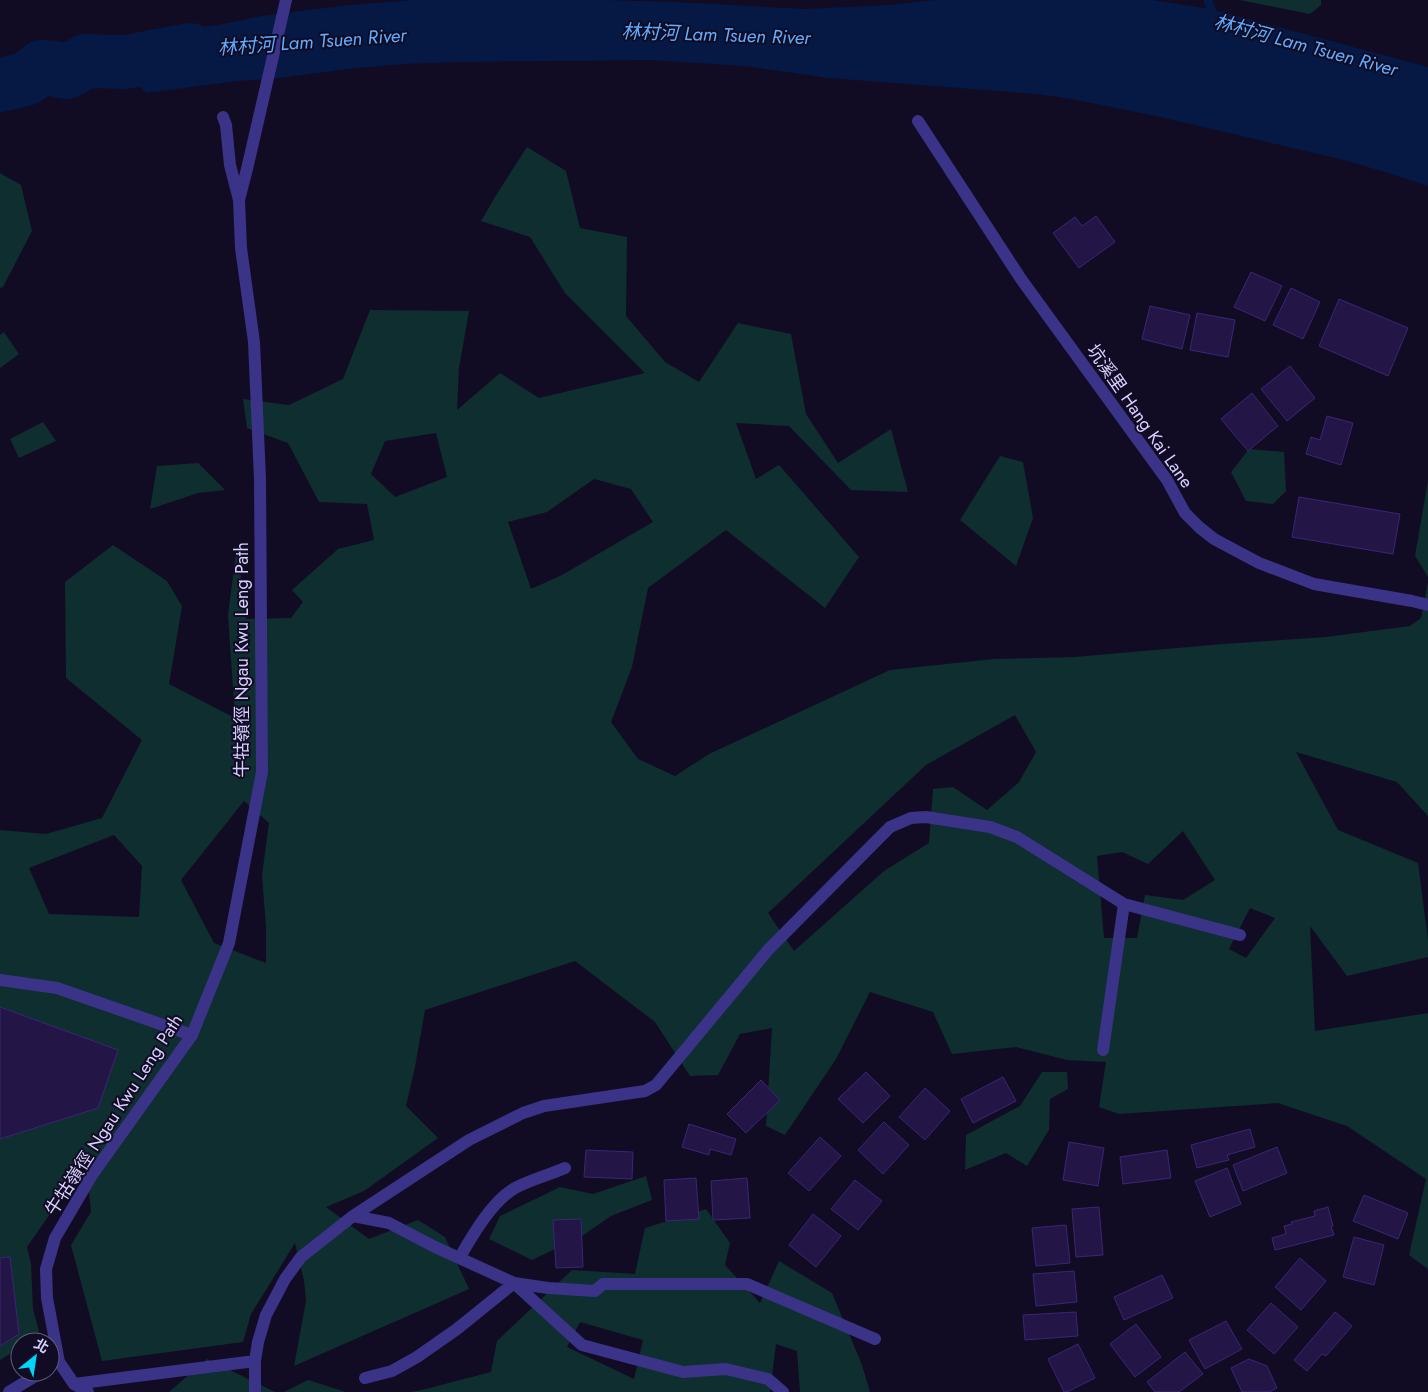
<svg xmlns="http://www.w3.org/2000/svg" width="1428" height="1392" viewBox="0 0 1428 1392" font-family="Jost,'Noto Sans TC',sans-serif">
  <rect width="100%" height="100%" fill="#110c24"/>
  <path fill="#0f2e2f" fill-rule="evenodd" d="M1239 0H1321V5L1310 14Z
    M527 147 566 171 580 228 627 237 626 316 665 362 699 382 738 323 791 334 806 414 838 463 891 429 908 492 851 490 789 426 736 423 756 479 779 465 859 557 825 608 726 530 648 588 632 667 611 722 638 759 675 776 709 754 890 670 994 659 1075 657 1223 644 1326 637 1410 626 1421 618 1428 582V816L1397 782 1296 752 1338 830 1418 863 1428 940V957L1347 976 1310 926 1315 1031 1428 1013V1269L1409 1255 1426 1179 1347 1126 1278 1103 1119 1114 1099 1107 1106 1062 1067 1060 1016 1047 952 1054 933 1012 870 992 836 1059 785 1135 766 1126 772 1028 740 1034 718 1075 690 1076 655 1022 575 961 425 1010 415 1067 406 1106 438 1138 364 1191 326 1207 369 1239 418 1220 445 1237 469 1289 294 1366 306 1301 304 1280 295 1243 251 1314 243 1342 102 1361 71 1245 91 1212 86 1162 27 1247 31 1264 33 1309 40 1335 29 1342H20V1348L0 1360V830L46 834 102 818 142 740 66 678 65 582 113 545 167 581 182 606 169 684 235 718 228 615 237 545 246 619 291 618 303 602 292 590 338 549 374 540 367 504 319 502 288 443 247 428 243 399 289 405 343 379 370 310 469 311 459 368 457 410 500 373 539 398 645 373 565 293 530 237 481 221 498 192ZM436 433 447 477 395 497 371 474 385 441ZM594 479 631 489 653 522 562 575 531 589 508 522 547 512ZM1015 715 1036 752 1019 782 987 810 953 787 933 789 929 843 884 871 794 951 768 913 926 765ZM244 801 269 823 262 875 266 927V963L214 943 181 880ZM1183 831 1215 880 1183 900 1145 895 1137 938H1104L1097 856 1122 852 1148 864ZM114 835 142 866 139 917 49 914 29 868ZM1250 908 1275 918 1246 958 1229 949Z
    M0 173 21 185 32 231 3 287 0 288Z
    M4 332 19 354 0 368V335Z
    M43 422 56 441 19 458 10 439Z
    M1249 449 1284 452 1286 491 1273 504 1246 501 1231 472Z
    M1000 456 1023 462 1033 518 1016 566 960 520Z
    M198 463 225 490 198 493 150 509 157 466Z
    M1428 480V577L1415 556Z
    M1042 1072H1067L1068 1089 1050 1099 1049 1130 1027 1166 1006 1153 965 1170 966 1135 1020 1106Z
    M646 1176 652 1200 611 1216 582 1236 532 1260 489 1239 500 1216 560 1187 593 1194Z
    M706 1209 730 1243 725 1265 760 1303 779 1261 832 1293 862 1365 870 1392H800L797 1351 776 1344 770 1392H410L422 1390 491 1372 497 1341 572 1270 635 1274 645 1228ZM580 1322 643 1340 634 1379 567 1347Z
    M207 1359 275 1392H169Z
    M308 1380 346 1392H284Z"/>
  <path fill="#051944" d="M413 0H605L676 2 804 9 890 5 935 0H1152L1211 9 1428 67V186L1392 174 1340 159 1156 116 1077 100 1037 94 829 78 744 66 650 60 457 62 405 64 347 69 280 78 238 81 146 93 118 63 126 37 223 24 261 16 309 10 351 5Z"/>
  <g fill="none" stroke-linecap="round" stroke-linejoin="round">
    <path stroke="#051944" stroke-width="9" d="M1208 0 1214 19"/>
    <path stroke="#051944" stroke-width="54" d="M0 85 26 79 42 67 55 68 61 71 67 72 86 61 125 62 190 50"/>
  </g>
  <path fill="#231647" stroke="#3a2675" d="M1096 216 1115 242 1079 268 1053 233 1075 217 1082 226Z
    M1251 272 1282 286 1265 321 1234 307Z
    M1291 288 1320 302 1303 339 1273 325Z
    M1339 299 1408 328 1388 376 1319 346Z
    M1150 306 1190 315 1182 349 1142 339Z
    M1197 313 1235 320 1228 357 1190 350Z
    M1290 366 1315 398 1287 421 1261 389Z
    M1252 393 1278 426 1248 451 1221 419Z
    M1327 416 1353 423 1341 465 1306 454 1311 437 1320 440Z
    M1299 497 1400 514 1393 554 1292 537Z
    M0 1007 118 1050 98 1108 0 1139Z
    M866 1072 890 1096 863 1123 838 1099Z
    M1003 1077 1016 1101 973 1123 961 1099Z
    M761 1080 780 1100 746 1133 727 1114Z
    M925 1088 950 1111 925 1140 899 1117Z
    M884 1122 909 1145 883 1174 858 1150Z
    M689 1124 736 1139 731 1155 710 1149 709 1155 682 1147Z
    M1250 1129 1255 1147 1227 1155 1229 1160 1197 1168 1191 1145Z
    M820 1137 841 1156 809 1191 788 1173Z
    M1069 1142 1104 1148 1098 1186 1063 1180Z
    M1277 1147 1287 1173 1243 1191 1233 1165Z
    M586 1150 633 1152 632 1179 584 1177Z
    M1167 1150 1171 1178 1123 1184 1120 1157Z
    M1227 1168 1241 1204 1210 1217 1195 1181Z
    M696 1178 699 1219 666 1221 664 1180Z
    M747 1178 750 1218 713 1220 711 1181Z
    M855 1180 882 1201 858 1230 831 1209Z
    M1364 1195 1408 1213 1398 1239 1353 1221Z
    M1099 1207 1103 1255 1076 1257 1072 1209Z
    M1328 1207 1333 1226H1331L1334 1235 1275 1250 1272 1238 1286 1234 1284 1226 1292 1224 1291 1222 1315 1216 1314 1211Z
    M813 1214 841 1236 816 1267 789 1245Z
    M581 1219 583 1267 556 1268 553 1220Z
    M1066 1225 1070 1263 1036 1266 1032 1228Z
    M1354 1237 1384 1245 1374 1285 1343 1277Z
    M10 1257 19 1334 0 1346V1258Z
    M1300 1258 1326 1281 1301 1310 1275 1287Z
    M1074 1271 1077 1302 1036 1306 1033 1274Z
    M1162 1275 1173 1298 1124 1320 1114 1297Z
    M1271 1303 1298 1327 1274 1354 1247 1330Z
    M1076 1312 1078 1336 1025 1340 1023 1315Z
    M1335 1312 1352 1326 1326 1356 1322 1354 1307 1371 1294 1360Z
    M1226 1321 1242 1349 1205 1369 1189 1340Z
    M1136 1324 1161 1357 1135 1377 1110 1344Z
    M1078 1344 1095 1378 1067 1392H1064L1048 1359Z
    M1185 1352 1203 1374 1179 1392H1155L1147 1382Z
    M1249 1359 1267 1366 1277 1388 1269 1392H1242L1231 1368Z"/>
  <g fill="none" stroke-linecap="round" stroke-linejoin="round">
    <path stroke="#3a3388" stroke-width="12" d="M223 117 226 125 230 165 239 200
      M918 121 1021 279 1167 480 1185 513 1199 527 1214 539 1259 563 1314 584 1412 601 1428 605
      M0 980 57 988 192 1035
      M1103 1050 1124 904
      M353 1216 389 1223 435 1247 514 1283 548 1288 595 1291 603 1284H747L875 1339
      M460 1257C472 1236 492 1201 515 1188 530 1180 549 1175 565 1168
      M514 1283 582 1345 683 1372 726 1369 768 1379 783 1392
      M365 1378 392 1371 417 1357 457 1329 514 1283
      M74 1384 255 1361 258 1342 266 1315 285 1279 301 1257 353 1216 469 1140 523 1113 544 1106 645 1091 656 1085 768 950 890 827 911 818 926 817 990 827 1017 837 1124 904 1240 935
      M255 1392V1361"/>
    <path stroke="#3a3388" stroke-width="12" d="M9 1392 42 1372
      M88 1392 74 1384 59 1362 47 1298 46 1269 55 1238 92 1175 192 1035 229 943 262 772 260 479 254 342 241 248 239 200 247 169 286 0"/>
  </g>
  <g text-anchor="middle" stroke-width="4" stroke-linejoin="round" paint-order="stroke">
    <g font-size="18" fill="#d7cfff" stroke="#110c24">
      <text transform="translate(1140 416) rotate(55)" y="6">坑溪里 Hang Kai Lane</text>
      <text transform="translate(242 660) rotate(-90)" y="6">牛牯嶺徑 Ngau Kwu Leng Path</text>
      <text transform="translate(114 1115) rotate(-57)" y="6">牛牯嶺徑 Ngau Kwu Leng Path</text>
    </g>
    <g font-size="19" font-style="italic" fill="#5dacff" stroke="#110c24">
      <text transform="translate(716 34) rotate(2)" y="7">林村河 Lam Tsuen River</text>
      <text transform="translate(312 41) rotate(-4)" y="7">林村河 Lam Tsuen River</text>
      <text transform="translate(1306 45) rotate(15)" y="7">林村河 Lam Tsuen River</text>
    </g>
  </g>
  <g transform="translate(35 1357) rotate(30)"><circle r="24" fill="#110c24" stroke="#605a7c"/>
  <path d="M0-4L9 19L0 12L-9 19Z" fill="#00d5fa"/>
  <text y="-8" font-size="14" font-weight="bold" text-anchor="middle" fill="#d7cfff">北</text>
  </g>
</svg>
